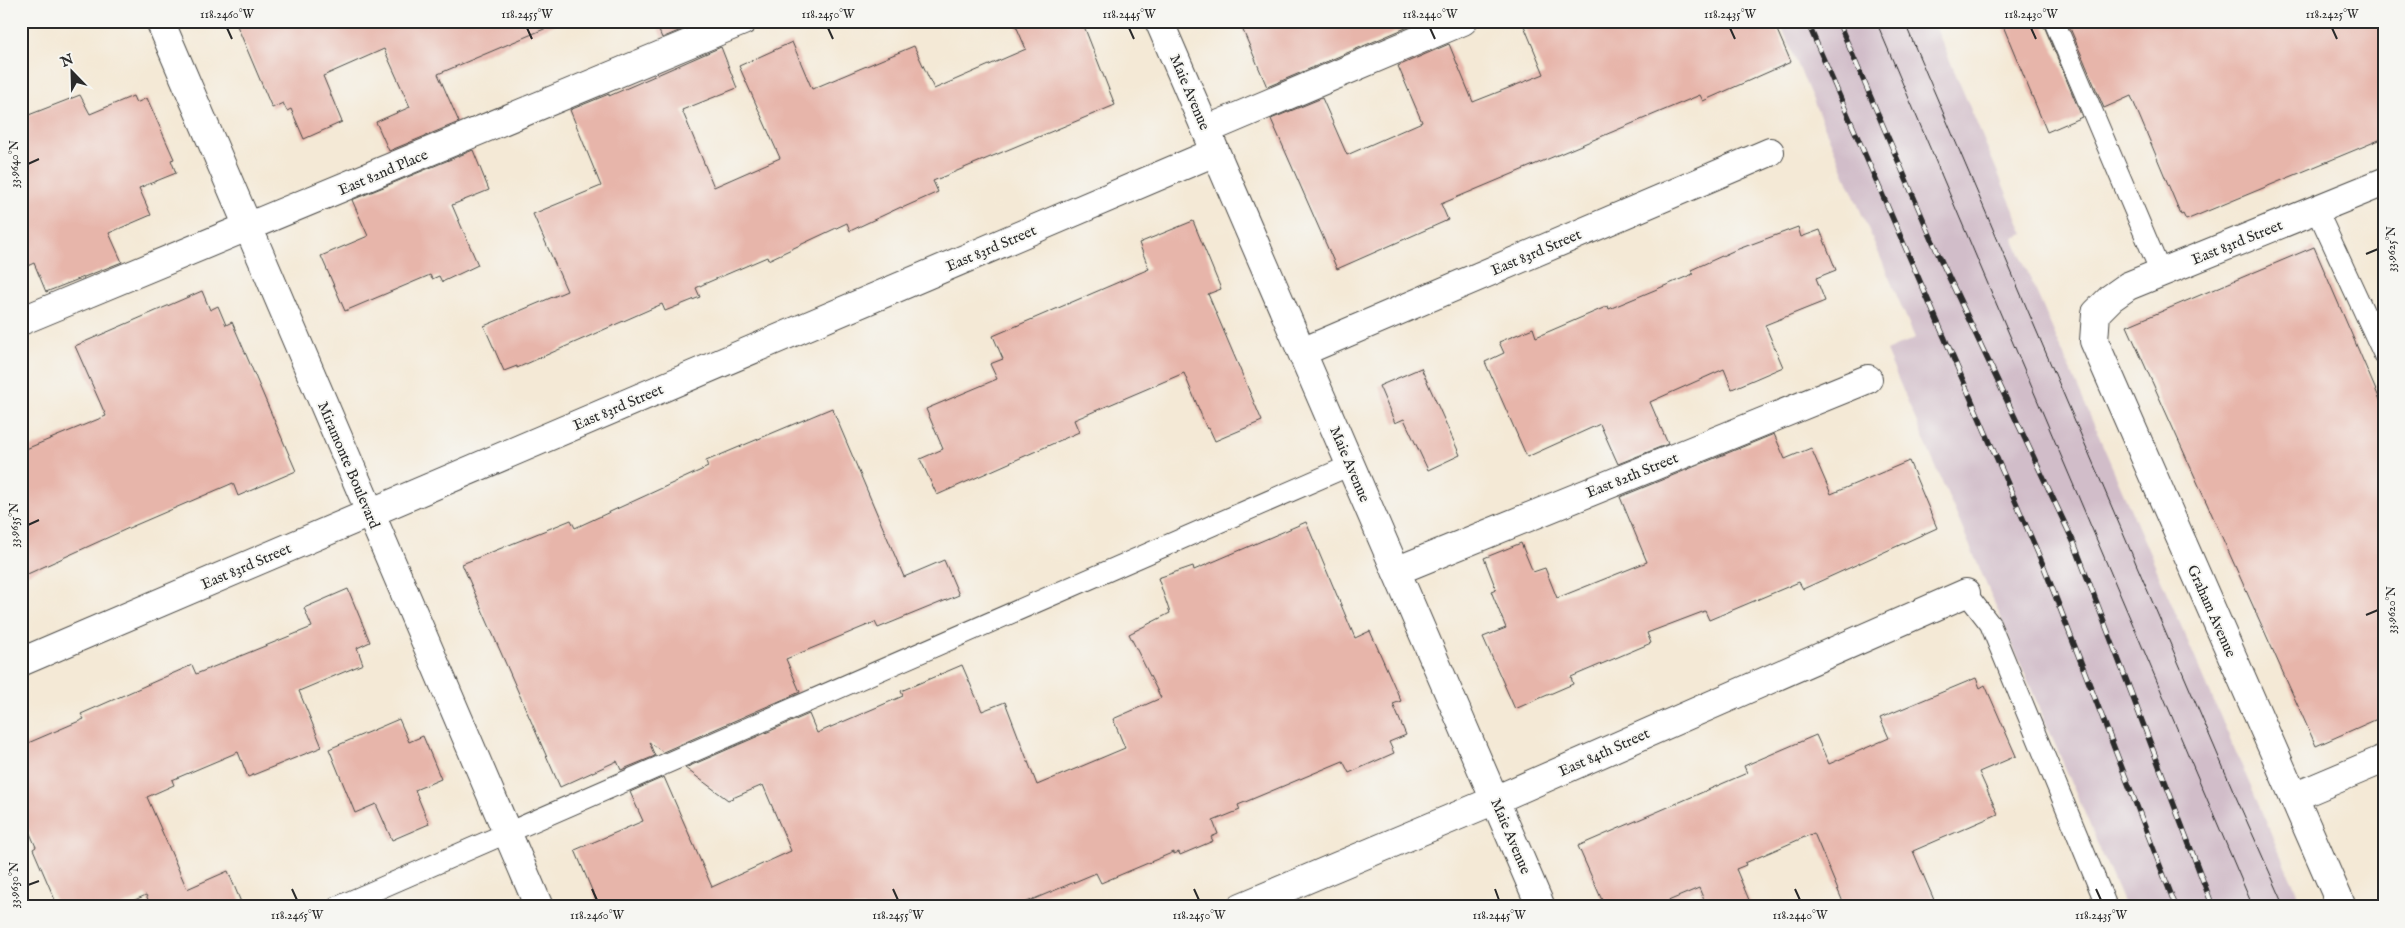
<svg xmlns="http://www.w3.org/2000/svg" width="2405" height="928" viewBox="0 0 2405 928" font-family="'IM FELL English',serif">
  <rect width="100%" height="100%" fill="#f6f6f2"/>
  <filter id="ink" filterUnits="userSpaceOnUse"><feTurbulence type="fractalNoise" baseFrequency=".02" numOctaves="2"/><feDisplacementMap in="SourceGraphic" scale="10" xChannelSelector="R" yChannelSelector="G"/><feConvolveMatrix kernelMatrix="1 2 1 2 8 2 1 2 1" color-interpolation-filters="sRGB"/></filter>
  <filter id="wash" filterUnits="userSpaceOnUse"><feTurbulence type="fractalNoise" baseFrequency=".0096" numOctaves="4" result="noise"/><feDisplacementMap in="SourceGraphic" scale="20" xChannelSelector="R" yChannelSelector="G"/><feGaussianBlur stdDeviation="1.12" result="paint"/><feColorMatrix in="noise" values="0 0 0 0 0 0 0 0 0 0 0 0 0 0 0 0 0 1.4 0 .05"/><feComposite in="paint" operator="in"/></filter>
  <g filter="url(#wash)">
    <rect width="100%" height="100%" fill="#f4e9d6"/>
    <path fill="#d1bdc9" d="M1779 21H1933L2024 234 2013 238 2303 907H2125L1886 351 1915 338Z"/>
    <g id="blocks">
      <path fill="#e7b5aa" d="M235 21H563L438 74 459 122 389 151 376 122 410 107 384 49 323 76 342 122 304 139 291 109 287 111 283 103 272 108Z
        M655 21H702L662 38Z
        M1014 21H1082L1115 105 933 181 938 192 902 208 901 207 850 231 847 223 768 260 767 257 704 284 696 288 700 297 665 311 662 304 517 368V366L504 371 484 326 567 291 533 214 601 186 570 110 609 94V96L721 47 737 88 682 110 714 187 780 158 739 66 792 42 812 89 914 46 934 89 1026 49Z
        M1239 21H1422L1267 87Z
        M1522 21H1773L1791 62 1703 101 1700 95 1441 204 1448 220 1337 269 1271 119 1322 98 1347 155 1422 122 1398 66 1449 44 1473 102 1544 74Z
        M2001 21H2042L2082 117 2047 132Z
        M2067 21H2384V138L2186 220 2183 214 2181 215 2131 96 2104 108Z
        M80 95 90 114 133 96 136 103 147 98 174 159 171 160 176 173 139 188 151 215 109 233 122 262 46 292 34 263 21 269V118Z
        M473 150 489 190 452 205 478 265 442 282 439 276 432 279 430 275 345 311 321 256 368 236 352 200Z
        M1193 221 1221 289 1208 294 1262 421 1215 441 1209 428 1207 429 1184 373 1074 420 1079 432 937 495 920 459 943 449 926 409 997 379 990 364 1003 359 993 336 1149 269 1139 243Z
        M1798 227 1801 237 1820 230 1836 270 1816 278 1825 301 1765 325 1783 367 1732 389 1724 369 1650 402 1668 444 1618 464 1600 424 1527 457 1485 362 1504 353 1499 342 1533 328 1536 337 1608 306 1609 309 1693 274 1691 270 1733 251Z
        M2314 247 2384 409V716L2316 746 2127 326Z
        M202 291 210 310 218 306 226 325 232 322 296 471 238 496 233 483 131 527 21 577V451L106 416 75 346Z
        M1421 368 1460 455 1428 470 1404 419 1395 423 1379 386Z
        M832 408 904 577 944 560 959 595 878 628 875 622 786 659 800 692 663 752 649 742 655 756 621 770 617 761 560 787 462 564 571 520 575 528 708 467 706 461Z
        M1774 434 1785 459 1811 448 1831 494 1909 461 1937 528 1803 589 1799 582 1709 620 1705 611 1647 633 1651 643 1571 677 1573 684 1515 709 1483 637 1506 628 1491 591 1496 589 1484 558 1521 543 1533 572 1545 568 1557 598 1647 562 1620 497Z
        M1306 522 1355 638 1370 631 1401 701 1393 704 1406 735 1389 742 1394 753 1349 773 1343 761 1238 805 1240 810 1213 821 1218 834 1211 837 1213 841 1180 855 1179 852 1174 854V852L1101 883 1096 873 1015 907H599L575 850 643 821 630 792 664 777 712 887 791 851 763 785 728 800 685 768 809 714 817 733 903 696 901 691 962 665 982 711 1005 702 1037 785 1125 748 1113 719 1161 698 1129 634 1170 613 1158 578 1193 566 1194 570Z
        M348 589 370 642 357 648 363 664 299 691 322 747 248 777 238 752 172 780 174 785 147 797 187 889 228 871 243 907H144L150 904 146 895 119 907H58L33 849 36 847 21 813V746L84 719 81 714 192 665 196 674 312 627 304 608Z
        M1976 678 1980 688 1985 685 2016 756 1979 772 1998 814 1913 851 1937 907H1845L1814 833 1745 863 1746 865 1736 869 1752 907H1707L1699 888 1654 907H1605L1578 846 1747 773 1744 766 1816 735 1829 764 1889 738 1880 718Z
        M399 719 409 742 423 736 441 779 415 790 429 824 392 840 376 804 355 813 329 749Z"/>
    </g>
  </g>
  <g filter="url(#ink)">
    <use href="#blocks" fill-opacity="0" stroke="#494845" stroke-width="1"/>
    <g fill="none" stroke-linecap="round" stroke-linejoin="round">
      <g stroke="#494845" stroke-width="22">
        <path id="lane" d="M2054 21 2161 273
          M2317 210 2384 355
          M1966 593 1990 624 2107 907
          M337 907 1351 465"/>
      </g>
      <g stroke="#494845" stroke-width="30">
        <path id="street" d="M160 21 539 907
          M1159 21 1541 907
          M1206 130 1463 21
          M21 321 743 21
          M1302 352 1770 152
          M1396 571 1868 379
          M21 662 1215 152
          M2294 797 2384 759
          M1241 907 1495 800 1966 593"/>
      </g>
      <g stroke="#494845" stroke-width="30">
        <path id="secondary" d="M2342 907 2094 341 2096 313 2111 298 2128 286 2384 182"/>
      </g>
      <use href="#lane" stroke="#fff" stroke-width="20"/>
      <use href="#street" stroke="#fff" stroke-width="28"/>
      <use href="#secondary" stroke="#fff" stroke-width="28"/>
      <path stroke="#2b2b2b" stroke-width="1" d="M1876 21 2253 907
        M1904 21 2232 788 2285 907"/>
      <g stroke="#2b2b2b" stroke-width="5.5">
        <path id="rail" d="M1807 21 2044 567 2176 907
          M1838 21 1939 256 2074 543 2213 907"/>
      </g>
      <use href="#rail" stroke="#f6f6f2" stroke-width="4" stroke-dasharray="11" stroke-linecap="butt"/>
    </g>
  </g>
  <path fill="none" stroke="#2b2b2b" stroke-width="2" d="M227 28 232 39M527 28 532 39M828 28 833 39M1129 28 1134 39M1430 28 1435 39M1730 28 1735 39M2031 28 2036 39M2332 28 2337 39M28 164 39 159M2366 254 2378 249M28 525 39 520M2366 615 2378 610M28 885 39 881M292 889 297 900M592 889 597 900M893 889 898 900M1194 889 1199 900M1495 889 1499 900M1795 889 1800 900M2096 889 2101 900"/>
  <g text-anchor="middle" stroke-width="4" stroke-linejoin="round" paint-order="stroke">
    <g font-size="15" fill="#2b2b2b" stroke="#f6f6f2">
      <text transform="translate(1190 92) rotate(67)" y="5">Maie Avenue</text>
      <text transform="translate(383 172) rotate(-23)" y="5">East 82nd Place</text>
      <text transform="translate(2237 242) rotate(-22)" y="5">East 83rd Street</text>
      <text transform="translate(991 248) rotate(-23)" y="5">East 83rd Street</text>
      <text transform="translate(1536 252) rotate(-23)" y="5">East 83rd Street</text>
      <text transform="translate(618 407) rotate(-23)" y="5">East 83rd Street</text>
      <text transform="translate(1350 464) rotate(67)" y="5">Maie Avenue</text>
      <text transform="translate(349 465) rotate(67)" y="5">Miramonte Boulevard</text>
      <text transform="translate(1632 475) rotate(-22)" y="5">East 82th Street</text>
      <text transform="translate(246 566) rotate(-23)" y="5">East 83rd Street</text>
      <text transform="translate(2212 611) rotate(66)" y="5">Graham Avenue</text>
      <text transform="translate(1604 752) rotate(-24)" y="5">East 84th Street</text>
      <text transform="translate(1511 836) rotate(67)" y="5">Maie Avenue</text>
    </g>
  </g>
  <rect width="2405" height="928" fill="none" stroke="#f6f6f2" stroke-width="55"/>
  <g transform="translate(72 72) rotate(337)" stroke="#f6f6f2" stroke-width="4" paint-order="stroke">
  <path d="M0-4L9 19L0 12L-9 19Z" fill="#2b2b2b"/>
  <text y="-8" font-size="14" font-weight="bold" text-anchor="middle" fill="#2b2b2b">N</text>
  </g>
  <rect x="28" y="28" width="2350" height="872" fill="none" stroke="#2b2b2b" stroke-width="2"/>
  <g font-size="12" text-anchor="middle" fill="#2b2b2b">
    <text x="227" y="18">118.2460°W</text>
    <text x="527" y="18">118.2455°W</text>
    <text x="828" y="18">118.2450°W</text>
    <text x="1129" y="18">118.2445°W</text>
    <text x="1430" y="18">118.2440°W</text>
    <text x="1730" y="18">118.2435°W</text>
    <text x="2031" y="18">118.2430°W</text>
    <text x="2332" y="18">118.2425°W</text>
    <text transform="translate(14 164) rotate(-90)" y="4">33.9640°N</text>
    <text transform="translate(2391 249) rotate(-90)" y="4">33.9625°N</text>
    <text transform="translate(14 525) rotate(-90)" y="4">33.9635°N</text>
    <text transform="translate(2391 610) rotate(-90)" y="4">33.9620°N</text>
    <text transform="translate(14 885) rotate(-90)" y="4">33.9630°N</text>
    <text x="297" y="919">118.2465°W</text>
    <text x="597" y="919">118.2460°W</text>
    <text x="898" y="919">118.2455°W</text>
    <text x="1199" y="919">118.2450°W</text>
    <text x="1499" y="919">118.2445°W</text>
    <text x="1800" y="919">118.2440°W</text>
    <text x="2101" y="919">118.2435°W</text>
  </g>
</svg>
